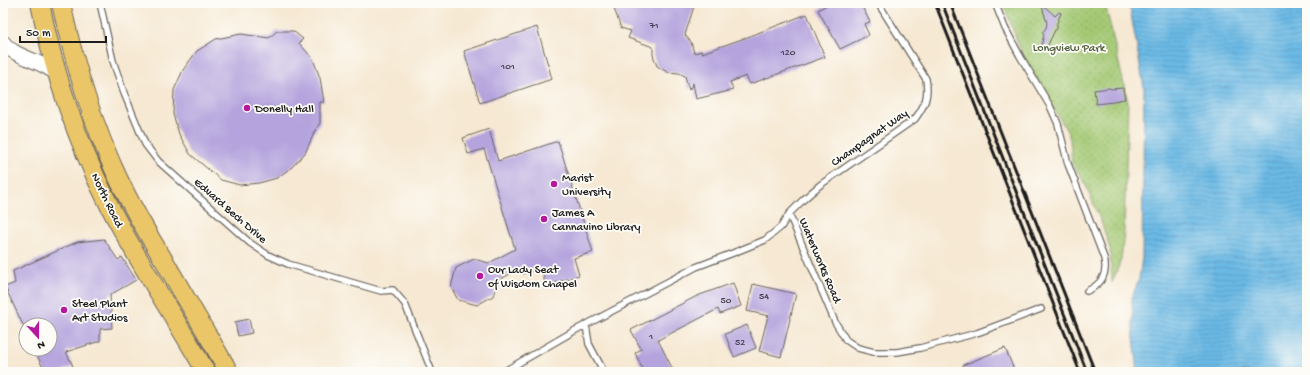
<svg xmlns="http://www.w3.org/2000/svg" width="1310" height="375" viewBox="0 0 1310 375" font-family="'Gochi Hand',sans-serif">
  <defs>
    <pattern id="park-dots" width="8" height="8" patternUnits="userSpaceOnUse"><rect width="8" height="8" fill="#a4c974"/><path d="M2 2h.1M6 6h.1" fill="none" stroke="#8dac64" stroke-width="1.8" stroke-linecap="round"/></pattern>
    <pattern id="water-rules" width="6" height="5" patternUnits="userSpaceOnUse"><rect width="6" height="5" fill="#6ab9e5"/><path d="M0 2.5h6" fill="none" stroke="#5b9ec4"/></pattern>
  </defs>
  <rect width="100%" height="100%" fill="#fdfcf7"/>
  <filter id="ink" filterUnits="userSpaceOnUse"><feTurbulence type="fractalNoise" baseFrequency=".025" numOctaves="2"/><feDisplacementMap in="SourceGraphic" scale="8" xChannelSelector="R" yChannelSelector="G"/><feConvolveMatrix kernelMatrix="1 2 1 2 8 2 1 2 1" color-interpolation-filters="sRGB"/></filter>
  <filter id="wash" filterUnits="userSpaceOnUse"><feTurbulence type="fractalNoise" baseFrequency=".012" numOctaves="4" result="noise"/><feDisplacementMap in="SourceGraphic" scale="16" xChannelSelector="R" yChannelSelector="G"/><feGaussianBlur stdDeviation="0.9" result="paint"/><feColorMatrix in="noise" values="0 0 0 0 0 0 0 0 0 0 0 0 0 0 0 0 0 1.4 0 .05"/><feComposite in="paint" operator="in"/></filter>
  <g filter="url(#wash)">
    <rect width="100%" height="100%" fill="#f6e8d2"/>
    <path fill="url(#park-dots)" stroke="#607248" d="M1003 3H1105L1128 102 1124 231 1121 260 1112 283 1110 249 1102 224 1083 179 1072 165 1070 139 1067 131 1023 57Z"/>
    <path fill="url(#water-rules)" stroke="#436a80" d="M1129 3H1307V372H1138L1133 329 1132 297 1139 279 1142 257 1144 88Z"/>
    <g id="blocks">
      <path fill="#b4a3dd" d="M612 3H695L685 35 691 42 694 53 702 51V53L745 38 807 14 825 57 750 84 746 76 730 82 733 90 696 99 693 83 689 90 685 76 679 73 667 72 657 66 653 55V47L628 38 631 31 621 28Z
        M830 3H860L870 22 864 24 869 35 840 49 818 10Z
        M1041 3 1055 16 1059 12 1061 13 1057 23V29L1055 30 1046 49 1041 47 1044 34 1042 33 1046 28 1047 23Z
        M537 27 552 79 480 103 464 51Z
        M277 31H293L303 39 299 43 313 59 320 78 324 102H320V123L316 129 305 153 292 167 277 178 259 183 240 185 221 180 190 154 179 134 173 114 174 90 183 70 197 51 216 39 241 34 269 38Z
        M1110 88 1111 89 1123 88 1125 99 1113 101V102L1096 104 1094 90Z
        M489 129 498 161 558 141 593 252 574 258 579 275 546 286 541 268 523 274 521 268 499 280 493 296 477 305 458 300 451 287 456 268 474 259 489 263 515 249 484 149 468 154 463 138Z
        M104 239 118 260 122 257 136 280 110 295 112 328 100 329V341L66 352 73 366 61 372H45L34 349H50V325H23L5 287 15 283 13 271 77 242Z
        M733 283 741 306 720 314 718 309 658 340 674 372H644L635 353 641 349 631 330 697 296Z
        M753 284 796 294 781 357 759 351 768 316H769L747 311Z
        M249 319 252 333 238 336 235 322Z
        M747 325 756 348 734 357 725 334Z
        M1005 348 1015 372H966L963 365Z"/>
    </g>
  </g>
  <g filter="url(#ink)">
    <use href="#blocks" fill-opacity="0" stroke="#68635c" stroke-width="1"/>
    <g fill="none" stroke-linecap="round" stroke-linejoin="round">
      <g stroke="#68635c" stroke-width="8">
        <path id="service" d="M100 3 113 61 124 93 145 144 158 161 250 243 268 255 288 264 381 291 393 290 405 304 432 372
          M995 3 1005 28 1020 56 1050 106 1058 124 1068 164 1104 258C1108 274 1102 284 1087 291
          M789 214 835 322 846 340 858 348 874 352H897L920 348 977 333 1041 309
          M586 325 589 344 604 372
          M503 372 574 331 696 267 733 253 765 240 781 227 789 214 804 199 820 185 915 119C925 105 929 97 926 79L878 3"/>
      </g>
      <g stroke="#68635c" stroke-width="16">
        <path id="tertiary" d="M3 42C14 58 43 60 58 75"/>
      </g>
      <g stroke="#68635c" stroke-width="20">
        <path id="trunk" d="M40 3C54 75 78 144 111 209 140 265 175 318 206 372
          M61 3C74 63 92 122 118 178 132 207 148 235 165 262 186 299 208 335 229 372"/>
      </g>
      <use href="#service" stroke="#fff" stroke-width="5.5"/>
      <use href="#tertiary" stroke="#fff" stroke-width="14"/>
      <use href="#trunk" stroke="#eac669" stroke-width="18"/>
      <path stroke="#1c1c1c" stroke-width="3" d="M935 3 1080 372
        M942 3 1087 372
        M950 3 1095 372"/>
    </g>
  </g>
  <g fill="#b5179e" stroke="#fdfcf7" stroke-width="1.5">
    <circle cx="247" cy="108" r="4"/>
    <circle cx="554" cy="184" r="4"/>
    <circle cx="544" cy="219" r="4"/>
    <circle cx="480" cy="276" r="4"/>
    <circle cx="64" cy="310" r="4"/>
  </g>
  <g text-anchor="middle" stroke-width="3.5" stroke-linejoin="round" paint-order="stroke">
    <g font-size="10" fill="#423e4c">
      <text x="654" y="28">71</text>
      <text x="788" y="55">120</text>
      <text x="508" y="69">101</text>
      <text x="764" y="299">54</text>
      <text x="726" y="303">50</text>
      <text x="651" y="339">1</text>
      <text x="740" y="345">52</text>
    </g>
    <g font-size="12" fill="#52613f" stroke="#fdfcf7">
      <text x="1069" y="51">Longview Park</text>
    </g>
    <g font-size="12" fill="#1c1c1c" stroke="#fdfcf7" text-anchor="start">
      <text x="255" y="112">Donelly Hall</text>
      <text x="562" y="181">Marist<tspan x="562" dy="14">University</tspan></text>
      <text x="552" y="216">James A<tspan x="552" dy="14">Cannavino Library</tspan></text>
      <text x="488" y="273">Our Lady Seat<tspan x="488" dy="14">of Wisdom Chapel</tspan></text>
      <text x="72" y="307">Steel Plant<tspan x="72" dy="14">Art Studios</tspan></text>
    </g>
    <g font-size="12" fill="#1c1c1c" stroke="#fdfcf7">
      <text transform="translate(869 137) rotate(-35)" y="4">Champagnat Way</text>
      <text transform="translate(108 200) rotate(64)" y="4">North Road</text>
      <text transform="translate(231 210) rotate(41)" y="4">Edvard Bech Drive</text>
      <text transform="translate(821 260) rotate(67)" y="4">Waterworks Road</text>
    </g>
  </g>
  <rect width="1310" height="375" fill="none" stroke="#fdfcf7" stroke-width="16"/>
  <g transform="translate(38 337) rotate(159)"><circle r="19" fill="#fdfcf7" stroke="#a3a29f"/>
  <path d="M0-3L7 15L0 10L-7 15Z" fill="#b5179e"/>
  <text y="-6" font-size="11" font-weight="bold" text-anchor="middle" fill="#1c1c1c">N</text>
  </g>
  <path d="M20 36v6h86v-6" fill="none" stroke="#1c1c1c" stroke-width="2"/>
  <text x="26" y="36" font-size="12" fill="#1c1c1c" stroke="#fdfcf7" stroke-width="3" paint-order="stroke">50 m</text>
</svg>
